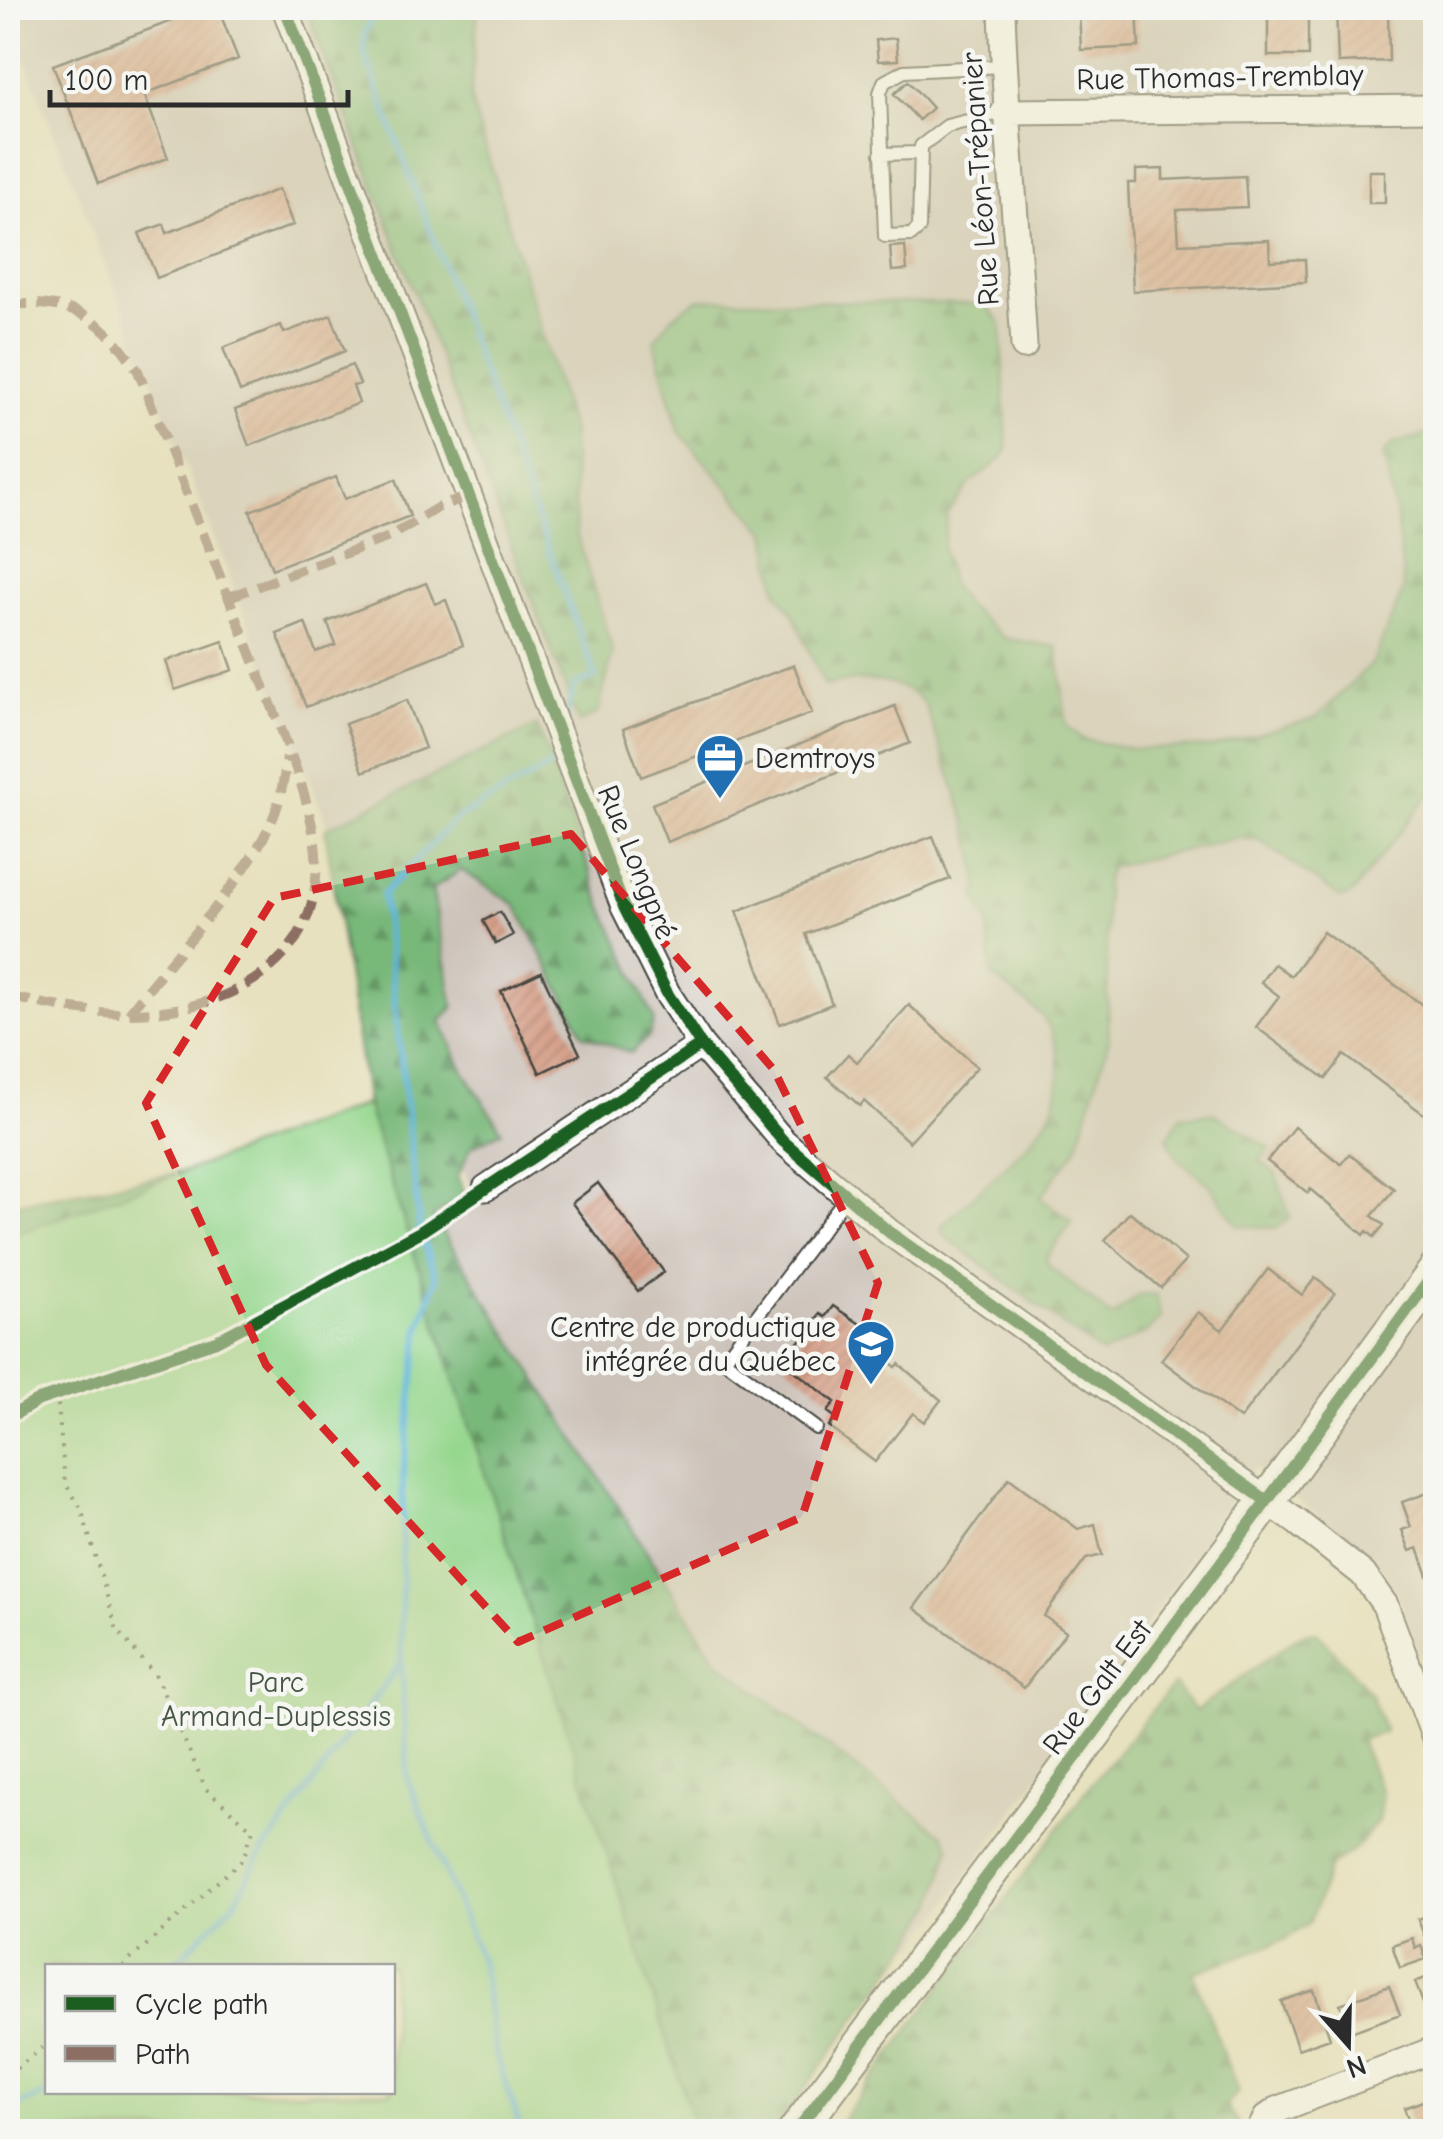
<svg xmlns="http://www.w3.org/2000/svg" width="1443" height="2139" viewBox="0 0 1443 2139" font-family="'Comic Neue',sans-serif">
  <defs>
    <pattern id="forest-firs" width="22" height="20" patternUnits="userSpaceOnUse" patternTransform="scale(2.5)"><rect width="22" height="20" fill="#78b879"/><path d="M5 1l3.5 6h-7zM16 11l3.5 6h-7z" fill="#639663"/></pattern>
    <pattern id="building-hatch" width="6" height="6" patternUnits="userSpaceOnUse" patternTransform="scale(2.5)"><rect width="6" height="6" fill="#d49980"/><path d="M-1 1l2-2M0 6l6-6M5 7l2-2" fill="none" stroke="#ac7d69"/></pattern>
  </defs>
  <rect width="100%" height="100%" fill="#f6f6f2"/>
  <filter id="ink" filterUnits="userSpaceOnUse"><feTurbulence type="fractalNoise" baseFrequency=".01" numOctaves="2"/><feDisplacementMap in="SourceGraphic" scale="20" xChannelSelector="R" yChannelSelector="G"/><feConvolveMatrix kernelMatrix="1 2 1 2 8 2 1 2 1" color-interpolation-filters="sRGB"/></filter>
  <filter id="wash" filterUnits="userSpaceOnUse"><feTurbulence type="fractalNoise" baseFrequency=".0048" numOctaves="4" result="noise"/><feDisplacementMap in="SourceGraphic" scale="40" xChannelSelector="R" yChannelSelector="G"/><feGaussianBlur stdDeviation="2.25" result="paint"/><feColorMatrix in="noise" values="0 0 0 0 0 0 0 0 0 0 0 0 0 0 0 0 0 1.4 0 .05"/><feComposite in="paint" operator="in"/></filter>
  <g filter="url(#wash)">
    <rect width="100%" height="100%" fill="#e7e1bf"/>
    <path fill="#ccc2b9" d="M8 8H1435V1698L1398 1595 1386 1573 1374 1559 1254 1467 1117 1669 915 1948 420 1232 474 1197 8 17Z"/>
    <path fill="url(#forest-firs)" stroke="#527252" stroke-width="2.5" fill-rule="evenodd" d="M306 8H478L470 97 572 433 576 532 613 652 598 713 579 723Z
      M699 299 985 304 1001 323 1007 450 1000 460 970 483 948 514 943 548 950 583 965 604 1004 638 1057 647 1067 726 1085 740 1135 749 1214 747 1316 718 1373 662 1404 588 1396 515 1383 454 1394 443 1429 434 1435 424V370V787L1352 894 1341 898 1259 840 1238 838 1110 867 1105 883 1109 1040 1077 1148 1040 1198 1073 1221 1046 1258 1050 1267 1112 1317 1141 1294 1156 1295 1161 1318 1147 1332 1102 1354 942 1234V1225C970 1198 1043 1138 1054 1105 1063 1078 1060 1045 1046 1021 1037 1007 1006 988 992 976L988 923 976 897C987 860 938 744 924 703 899 677 858 677 825 686L792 612 777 592 767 533 679 432 654 340 674 315Z
      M537 725 602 905 654 1019 649 1036 631 1053 584 1035 516 905 461 870 432 889 454 1007 441 1021 463 1070 502 1131 471 1147 458 1176 465 1195 433 1217 716 1660 944 1836 950 1848 935 1903 903 1955 774 2131 8 2132V1205L372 1136 325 829ZM48 1966H392V2092H48Z
      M1214 1113 1270 1148 1260 1161 1276 1174 1290 1218 1277 1228 1237 1225 1210 1185 1178 1159 1167 1138 1181 1116Z
      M1317 1632 1371 1694 1385 1732 1360 1740 1382 1794 1378 1821 1356 1848 1330 1866 1309 1924 1284 1940 1193 1973 1238 2092 1226 2105 1243 2131H834L1090 1786 1174 1684 1195 1711 1302 1634Z"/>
    <path fill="#96d78e" stroke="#60815c" stroke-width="2.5" fill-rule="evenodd" d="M366 1104 696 2131H8V1237ZM48 1966H392V2092H48Z"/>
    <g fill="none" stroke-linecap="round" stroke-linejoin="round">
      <path stroke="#5eb4da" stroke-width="6" d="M378 8 365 32 364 52 596 677 574 686 565 720
        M172 1966 236 1901 257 1860 401 1662
        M8 2109 53 2092
        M522 2132 495 2052 481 1961 408 1780 401 1661 403 1475 420 1328 436 1278 420 1232 383 894 457 818 552 765 556 752"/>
    </g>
    <g id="blocks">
      <path fill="url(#building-hatch)" d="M167 8H218L238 59 144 94 168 158 98 184 53 65 172 21Z
        M1137 8 1139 47 1081 50 1079 10Z
        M1268 8H1308V56H1268Z
        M1336 8H1388L1389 61 1338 63Z
        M896 38 898 60 878 61 876 40Z
        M908 81 932 108 919 120 894 94Z
        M1163 169V180L1245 176 1247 207 1177 210 1179 244 1269 240 1270 261 1305 259 1306 282 1133 291 1128 183H1136V170Z
        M1369 171H1385V203H1369Z
        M279 189 293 225 157 278 139 233 164 224 167 233Z
        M905 246 907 270 892 271 890 247Z
        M331 315 345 351 240 392 223 348 281 325 284 333Z
        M352 365 360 384 353 386 359 403 249 446 235 410Z
        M336 477 345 499 396 479 410 516 272 569 250 511Z
        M426 583 435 604 446 600 463 645 306 707 277 634 305 623 316 652 336 645 327 622Z
        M223 641 233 670 175 690 166 661Z
        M794 665 812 713 641 777 623 729Z
        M407 700 425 748 363 772 345 724Z
        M895 706 910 743 667 842 652 804Z
        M933 836 950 879 806 934 832 1004 780 1024 737 911Z
        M500 912 513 935 496 944 483 921Z
        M1323 932 1436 1015V1123L1344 1055 1326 1079 1256 1027 1279 996 1261 982 1274 964 1291 976Z
        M541 972 580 1054 540 1073 501 991Z
        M909 1005 977 1067 909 1142 864 1101 860 1106 827 1077 848 1054 857 1062Z
        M1294 1127 1341 1164 1349 1154 1394 1189 1372 1216 1384 1225 1374 1237 1367 1231 1364 1235 1310 1189 1308 1193 1267 1161Z
        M598 1183 664 1272 638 1291 572 1203Z
        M1130 1212 1186 1260 1161 1288 1105 1240Z
        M1268 1269 1302 1295 1315 1278 1335 1293 1240 1419 1161 1360 1198 1312 1222 1330Z
        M833 1306 874 1333 864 1346 867 1349 869 1346 896 1367 899 1364 941 1400 924 1422 913 1413 875 1462 829 1427 836 1418 828 1412 835 1402 783 1362 820 1314 825 1317Z
        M1009 1478 1078 1529 1095 1524 1102 1555 1086 1559 1044 1616 1066 1632 1024 1688 914 1608Z
        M1436 1490V1595H1435L1418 1548 1410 1551 1402 1530 1411 1527 1402 1502Z
        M1436 1913V1966H1435L1418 1919Z
        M1412 1938 1415 1948 1421 1945 1426 1959 1400 1968 1392 1945Z
        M1436 1974V2002L1424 2006 1415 1982Z
        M1389 1986 1400 2014 1351 2032 1340 2004Z
        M1314 1990 1330 2038 1298 2049 1281 2001Z
        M1436 2096V2127L1413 2132 1404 2108Z"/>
    </g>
  </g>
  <g filter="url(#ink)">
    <use href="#blocks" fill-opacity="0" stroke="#474641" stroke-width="2.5"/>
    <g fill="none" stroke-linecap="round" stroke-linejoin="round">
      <g stroke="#474641" stroke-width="16">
        <path id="lane" d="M1003 66 904 71 884 82 880 93 885 236 911 235 919 228 921 146 947 126 1004 112
          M881 154 918 153
          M816 1428 724 1360 847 1196"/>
      </g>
      <g stroke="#474641" stroke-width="29">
        <path id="street" d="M285 8 624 907 667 993 701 1045 783 1141 889 1232 1297 1522 1363 1574 1385 1605 1436 1741
          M1002 8C1005 121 1018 233 1024 346
          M1004 112 1436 108
          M486 1188 701 1045
          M1259 2132 1266 2118 1277 2110 1436 2049"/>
      </g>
      <g stroke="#474641" stroke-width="39">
        <path id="secondary" d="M796 2132 1267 1501 1436 1271"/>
      </g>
      <path stroke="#474641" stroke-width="4" stroke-dasharray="2.5 8" stroke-linecap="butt" d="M57 1394 65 1483 81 1508 117 1630 156 1676 206 1789 253 1830 243 1859 123 1966
        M8 2075 48 2043"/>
      <use href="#lane" stroke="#fff" stroke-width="12"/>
      <use href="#street" stroke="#fff" stroke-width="25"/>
      <use href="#secondary" stroke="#fff" stroke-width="35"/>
      <path stroke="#8d6e63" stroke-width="10" stroke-dasharray="20 10" stroke-linecap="butt" d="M8 305C72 299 103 317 138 371 178 472 219 573 259 674 280 727 312 798 316 854 324 964 224 1014 127 1013 86 1013 47 1005 8 996
        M229 597 389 537 437 508 471 495
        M129 1013C173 955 238 890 270 825 280 804 284 780 287 757"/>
      <g stroke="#f6f6f2" stroke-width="19">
        <path id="cycleway" d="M285 8 624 907 667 993 701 1045 783 1141 889 1232 1267 1501
          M8 1418 39 1400 216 1341 315 1289 420 1232 701 1045
          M796 2132 1267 1501 1436 1271"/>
      </g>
      <use href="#cycleway" stroke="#1b5e20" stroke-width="12"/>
    </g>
  </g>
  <path d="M0 0H1443V2139H0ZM571 834 774 1070 878 1283 802 1517 518 1642 266 1365 146 1103 274 898Z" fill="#e7e1bf" fill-opacity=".55" fill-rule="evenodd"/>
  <path fill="none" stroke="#d62828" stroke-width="8" stroke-dasharray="20 12" stroke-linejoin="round" d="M571 834 774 1070 878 1283 802 1517 518 1642 266 1365 146 1103 274 898Z"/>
  <defs>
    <g id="office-pin" transform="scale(2.5)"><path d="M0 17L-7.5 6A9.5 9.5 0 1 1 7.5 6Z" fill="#1f6fb2" stroke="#f6f6f2"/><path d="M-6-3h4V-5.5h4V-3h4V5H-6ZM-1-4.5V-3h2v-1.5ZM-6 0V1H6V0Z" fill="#fff"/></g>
    <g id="school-pin" transform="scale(2.5)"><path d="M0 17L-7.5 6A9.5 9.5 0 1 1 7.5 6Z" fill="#1f6fb2" stroke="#f6f6f2"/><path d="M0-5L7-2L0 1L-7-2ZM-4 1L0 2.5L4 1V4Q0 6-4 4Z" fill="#fff"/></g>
  </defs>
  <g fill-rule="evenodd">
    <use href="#office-pin" x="720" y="758"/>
    <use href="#school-pin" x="871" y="1344"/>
  </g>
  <g text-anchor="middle" stroke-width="9" stroke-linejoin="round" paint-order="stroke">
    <g font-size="30" fill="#2b2b2b" stroke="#f6f6f2">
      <text transform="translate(1220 77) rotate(-1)" y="10">Rue Thomas-Tremblay</text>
      <text transform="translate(980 179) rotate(-94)" y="10">Rue Léon-Trépanier</text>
      <text transform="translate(637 862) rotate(68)" y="10">Rue Longpré</text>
      <text transform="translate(1097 1687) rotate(-53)" y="10">Rue Galt Est</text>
    </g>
    <g font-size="30" fill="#2b2b2b" stroke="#f6f6f2" text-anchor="start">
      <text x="755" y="768">Demtroys</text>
      <text x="836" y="1337" text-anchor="end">Centre de productique<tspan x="836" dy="34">intégrée du Québec</tspan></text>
    </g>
    <g font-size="30" fill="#465644" stroke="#f6f6f2">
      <text x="276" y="1692">Parc<tspan x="276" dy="34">Armand-Duplessis</tspan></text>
    </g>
  </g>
  <rect width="1443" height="2139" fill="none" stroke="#f6f6f2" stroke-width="40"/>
  <rect x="45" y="1964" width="350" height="130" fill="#f6f6f2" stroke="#a5a5a2" stroke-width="2.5"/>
  <rect x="65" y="1996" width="50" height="15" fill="#1b5e20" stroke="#a5a5a2" stroke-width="2.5"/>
  <text x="135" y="2014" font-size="30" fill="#2b2b2b">Cycle path</text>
  <rect x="65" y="2046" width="50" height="15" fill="#8d6e63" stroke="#a5a5a2" stroke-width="2.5"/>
  <text x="135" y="2064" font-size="30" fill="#2b2b2b">Path</text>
  <g transform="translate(1348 2044) rotate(160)" stroke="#f6f6f2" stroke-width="8" paint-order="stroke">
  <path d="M0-8L18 38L0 25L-18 38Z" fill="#2b2b2b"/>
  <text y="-15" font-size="28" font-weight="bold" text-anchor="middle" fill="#2b2b2b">N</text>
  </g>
  <path d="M50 90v15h298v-15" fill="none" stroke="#2b2b2b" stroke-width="5"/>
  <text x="65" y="90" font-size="30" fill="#2b2b2b" stroke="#f6f6f2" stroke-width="8" paint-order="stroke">100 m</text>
</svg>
